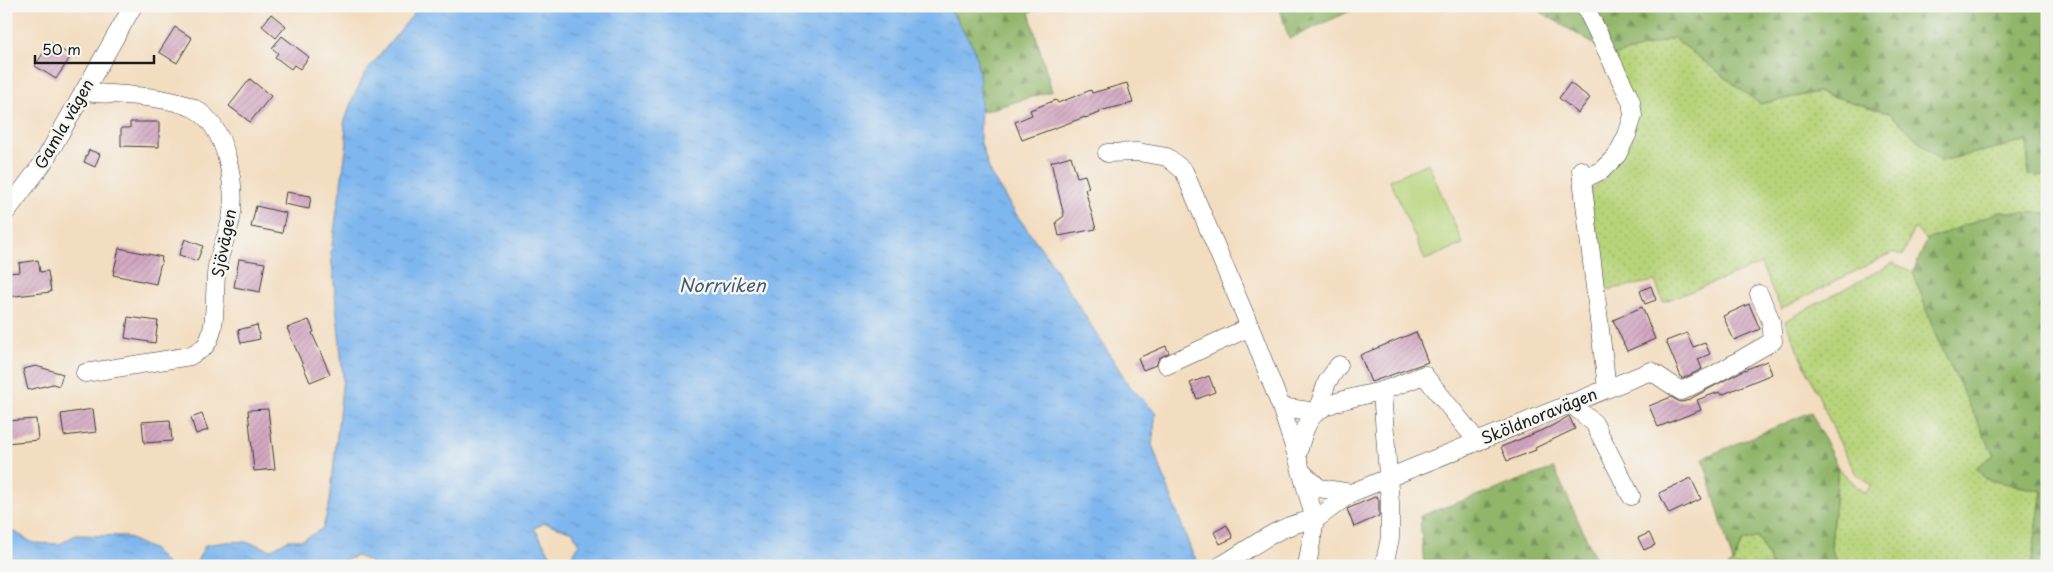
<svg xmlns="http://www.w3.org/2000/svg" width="2053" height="572" viewBox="0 0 2053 572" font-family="'Playpen Sans',sans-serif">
  <defs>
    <pattern id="grass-dots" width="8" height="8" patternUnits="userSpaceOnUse" patternTransform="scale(1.25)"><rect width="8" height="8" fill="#b7d47a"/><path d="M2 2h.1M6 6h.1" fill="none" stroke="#9db569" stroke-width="1.8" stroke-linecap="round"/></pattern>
    <pattern id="forest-firs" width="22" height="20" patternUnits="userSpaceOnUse" patternTransform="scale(1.25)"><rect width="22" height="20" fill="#91b66a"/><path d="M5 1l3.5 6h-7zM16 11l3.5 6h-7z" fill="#769356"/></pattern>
    <pattern id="water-ripples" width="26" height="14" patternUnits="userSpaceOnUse" patternTransform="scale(1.25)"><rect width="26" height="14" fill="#7eb6ee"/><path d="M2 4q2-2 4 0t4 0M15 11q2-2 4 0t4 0" fill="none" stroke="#6c9ccc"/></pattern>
    <pattern id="building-hatch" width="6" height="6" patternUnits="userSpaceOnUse" patternTransform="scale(1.25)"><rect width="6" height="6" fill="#d1a5bf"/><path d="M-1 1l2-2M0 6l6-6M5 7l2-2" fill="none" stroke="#b38da4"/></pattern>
  </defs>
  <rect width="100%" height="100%" fill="#f6f6f2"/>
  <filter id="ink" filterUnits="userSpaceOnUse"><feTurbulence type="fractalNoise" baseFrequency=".02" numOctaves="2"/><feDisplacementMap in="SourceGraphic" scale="10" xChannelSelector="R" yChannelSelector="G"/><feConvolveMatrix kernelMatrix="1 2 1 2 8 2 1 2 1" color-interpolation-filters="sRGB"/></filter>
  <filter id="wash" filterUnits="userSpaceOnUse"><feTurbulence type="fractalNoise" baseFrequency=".0096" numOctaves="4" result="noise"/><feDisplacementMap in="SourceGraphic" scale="20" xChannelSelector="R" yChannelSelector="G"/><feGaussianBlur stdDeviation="1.12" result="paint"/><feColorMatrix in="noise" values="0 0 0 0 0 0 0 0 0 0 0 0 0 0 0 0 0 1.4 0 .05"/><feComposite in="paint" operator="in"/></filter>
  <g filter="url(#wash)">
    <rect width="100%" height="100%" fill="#f3ddc0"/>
    <path fill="url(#grass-dots)" stroke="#6a784b" d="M1674 38 1760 104 1818 92 1889 113 1940 161 2027 141 2029 175 2047 177V213L1999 212 1927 240 1914 228 1903 256 1893 252 1781 309 1761 264 1663 302 1655 281 1601 291 1588 192 1604 179 1632 139 1613 56Z
      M1893 263 1913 272 1936 336 1994 455 1977 467 1985 479 2042 491 2031 566H1837L1831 546 1838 468 1865 494 1871 485 1856 474 1838 439 1785 321Z
      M1758 536 1772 566H1728L1733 563 1742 542Z"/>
    <path fill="url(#forest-firs)" stroke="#566943" d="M948 6H1050L1029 12 1052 91 981 112 979 72 974 48Z
      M1279 6H1361L1289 39Z
      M1531 6H2047V177L2029 175 2027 141 1940 161 1889 113 1818 92 1760 104 1674 38 1613 56Z
      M1999 212 2047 213V566H2031L2042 491 1985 479 1976 467 1994 455 1936 336 1913 272 1927 240Z
      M1811 412 1838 468 1831 546 1837 566H1772L1758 537 1742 542 1733 563 1703 458Z
      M1554 468 1599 566H1424L1420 516Z"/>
    <path fill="#b7d47a" stroke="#6a784b" d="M1428 163 1463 244 1425 260 1390 180Z"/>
    <path fill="url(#water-ripples)" stroke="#4d6985" fill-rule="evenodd" d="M420 6H948L974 48 979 71 981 103 980 140 991 175 1018 217 1047 256 1129 385 1156 413 1152 445 1191 550 1200 566H372V563L357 556 345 560 340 566H192L196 564 205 545C232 541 244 538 270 550L288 540H303L323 528 330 501 343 377 331 252 347 143 344 123 352 100 366 72ZM545 523 573 532 579 545 570 559 560 562 550 554 534 528Z
      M6 530 15 532 33 543 60 544 75 535 124 536 154 550 168 566H6Z"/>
    <g id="blocks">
      <path fill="url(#building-hatch)" d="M271 14 286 26 276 38 262 26Z
        M175 27 192 38 177 63 159 52Z
        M282 36 309 57 300 69 294 65 291 69 275 57 278 53 272 48Z
        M50 42 71 56 56 79 35 66Z
        M250 79 271 96 250 122 229 106Z
        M1127 83 1133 103 1099 111 1100 113 1085 118V117L1022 140 1015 122 1032 115 1030 110 1056 100 1058 103 1091 90 1092 93Z
        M1570 83 1590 98 1578 113 1559 98Z
        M130 122H159V147L121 146V128H130Z
        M89 150 100 154 95 167 84 162Z
        M1071 156 1077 177 1085 175 1089 188 1085 189 1096 229 1059 236 1056 222 1064 216 1051 162Z
        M286 192 311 196 309 209 284 204Z
        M256 206 286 213 282 233 251 227Z
        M185 239 203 246 197 261 179 255Z
        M119 248 162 257 156 284 113 275Z
        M239 259 265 263 260 292 234 287Z
        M38 260 40 272 48 271 51 292 6 297V273L20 272 19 263Z
        M1651 286 1656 300 1645 304 1640 291Z
        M1749 304 1760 329 1734 340 1723 316Z
        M1642 307 1655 339 1627 351 1613 320Z
        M128 317 158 321 155 343 125 338Z
        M309 320 314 332 312 333 330 374 310 382 287 328Z
        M257 325 260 339 241 343 238 330Z
        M1416 332 1428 362 1371 382 1360 355Z
        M1687 333 1693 347 1705 343 1710 354 1698 359 1702 369 1682 379 1666 341Z
        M1166 346 1169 353 1159 358 1156 365 1143 370 1138 358Z
        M1767 361 1772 374 1721 395 1719 392 1697 400 1701 410 1658 427 1649 406 1671 397 1680 402 1686 401 1744 370Z
        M36 366 63 374 59 386 53 384 28 390 23 369Z
        M1209 376 1215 392 1197 399 1190 383Z
        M93 409 96 432 64 436 61 414Z
        M268 409 275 469 254 471 248 410Z
        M202 414 208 430 196 434 191 418Z
        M1569 416 1575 429 1535 448 1536 450 1507 461 1501 447 1550 427Z
        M36 419 38 440 6 443V421Z
        M170 420 172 441 144 443 142 422Z
        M1691 478 1701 499 1669 514 1659 493Z
        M1377 496 1379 501V516L1354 527 1347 509Z
        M1227 525 1233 538 1220 544 1214 532Z
        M1649 533 1655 545 1644 550 1638 538Z"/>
    </g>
  </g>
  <g filter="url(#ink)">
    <use href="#blocks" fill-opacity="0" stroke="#3c3935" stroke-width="1"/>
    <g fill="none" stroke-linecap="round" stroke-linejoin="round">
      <g stroke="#3c3935" stroke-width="19">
        <path id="street" d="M83 92C113 95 169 95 195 109 227 127 237 187 231 219 227 236 220 251 217 267 213 287 219 335 203 348 199 351 194 353 190 356L85 373
          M1107 153 1138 152 1167 157 1184 171 1250 327 1281 407 1297 456 1315 520 1307 566
          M1581 170 1607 388
          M1582 180 1602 170 1617 155 1627 135 1633 116 1631 101 1585 6
          M6 212 43 163 133 6
          M1167 365 1250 327
          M1382 391 1390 503V538L1384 566
          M1570 403 1594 423 1631 496
          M1281 407 1317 412 1327 382 1339 365
          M1297 456C1301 442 1305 420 1318 411 1336 399 1360 397 1380 391 1395 387 1410 380 1424 375L1477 441
          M1302 472 1319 488 1351 493
          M1315 520 1351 493 1651 371 1681 391 1714 375 1773 341 1771 321 1759 294
          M1220 566C1249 550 1281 522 1315 520"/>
      </g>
      <use href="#street" stroke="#fff" stroke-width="18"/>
    </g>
  </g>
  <g text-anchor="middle" stroke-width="5" stroke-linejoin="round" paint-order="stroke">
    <g font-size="16" fill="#1c1c1c" stroke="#f6f6f2">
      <text transform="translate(64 124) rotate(-60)" y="6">Gamla vägen</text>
      <text transform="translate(224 243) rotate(-79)" y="6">Sjövägen</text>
      <text transform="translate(1539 416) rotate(-22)" y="6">Sköldnoravägen</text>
    </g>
    <g font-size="18" font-style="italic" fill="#435a70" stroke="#f6f6f2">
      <text x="722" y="292">Norrviken</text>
    </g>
  </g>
  <rect width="2053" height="572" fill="none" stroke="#f6f6f2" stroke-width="25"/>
  <path d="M35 55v8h119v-8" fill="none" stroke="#1c1c1c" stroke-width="2.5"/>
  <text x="42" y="55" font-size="15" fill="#1c1c1c" stroke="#f6f6f2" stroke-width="4" paint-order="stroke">50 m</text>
</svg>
